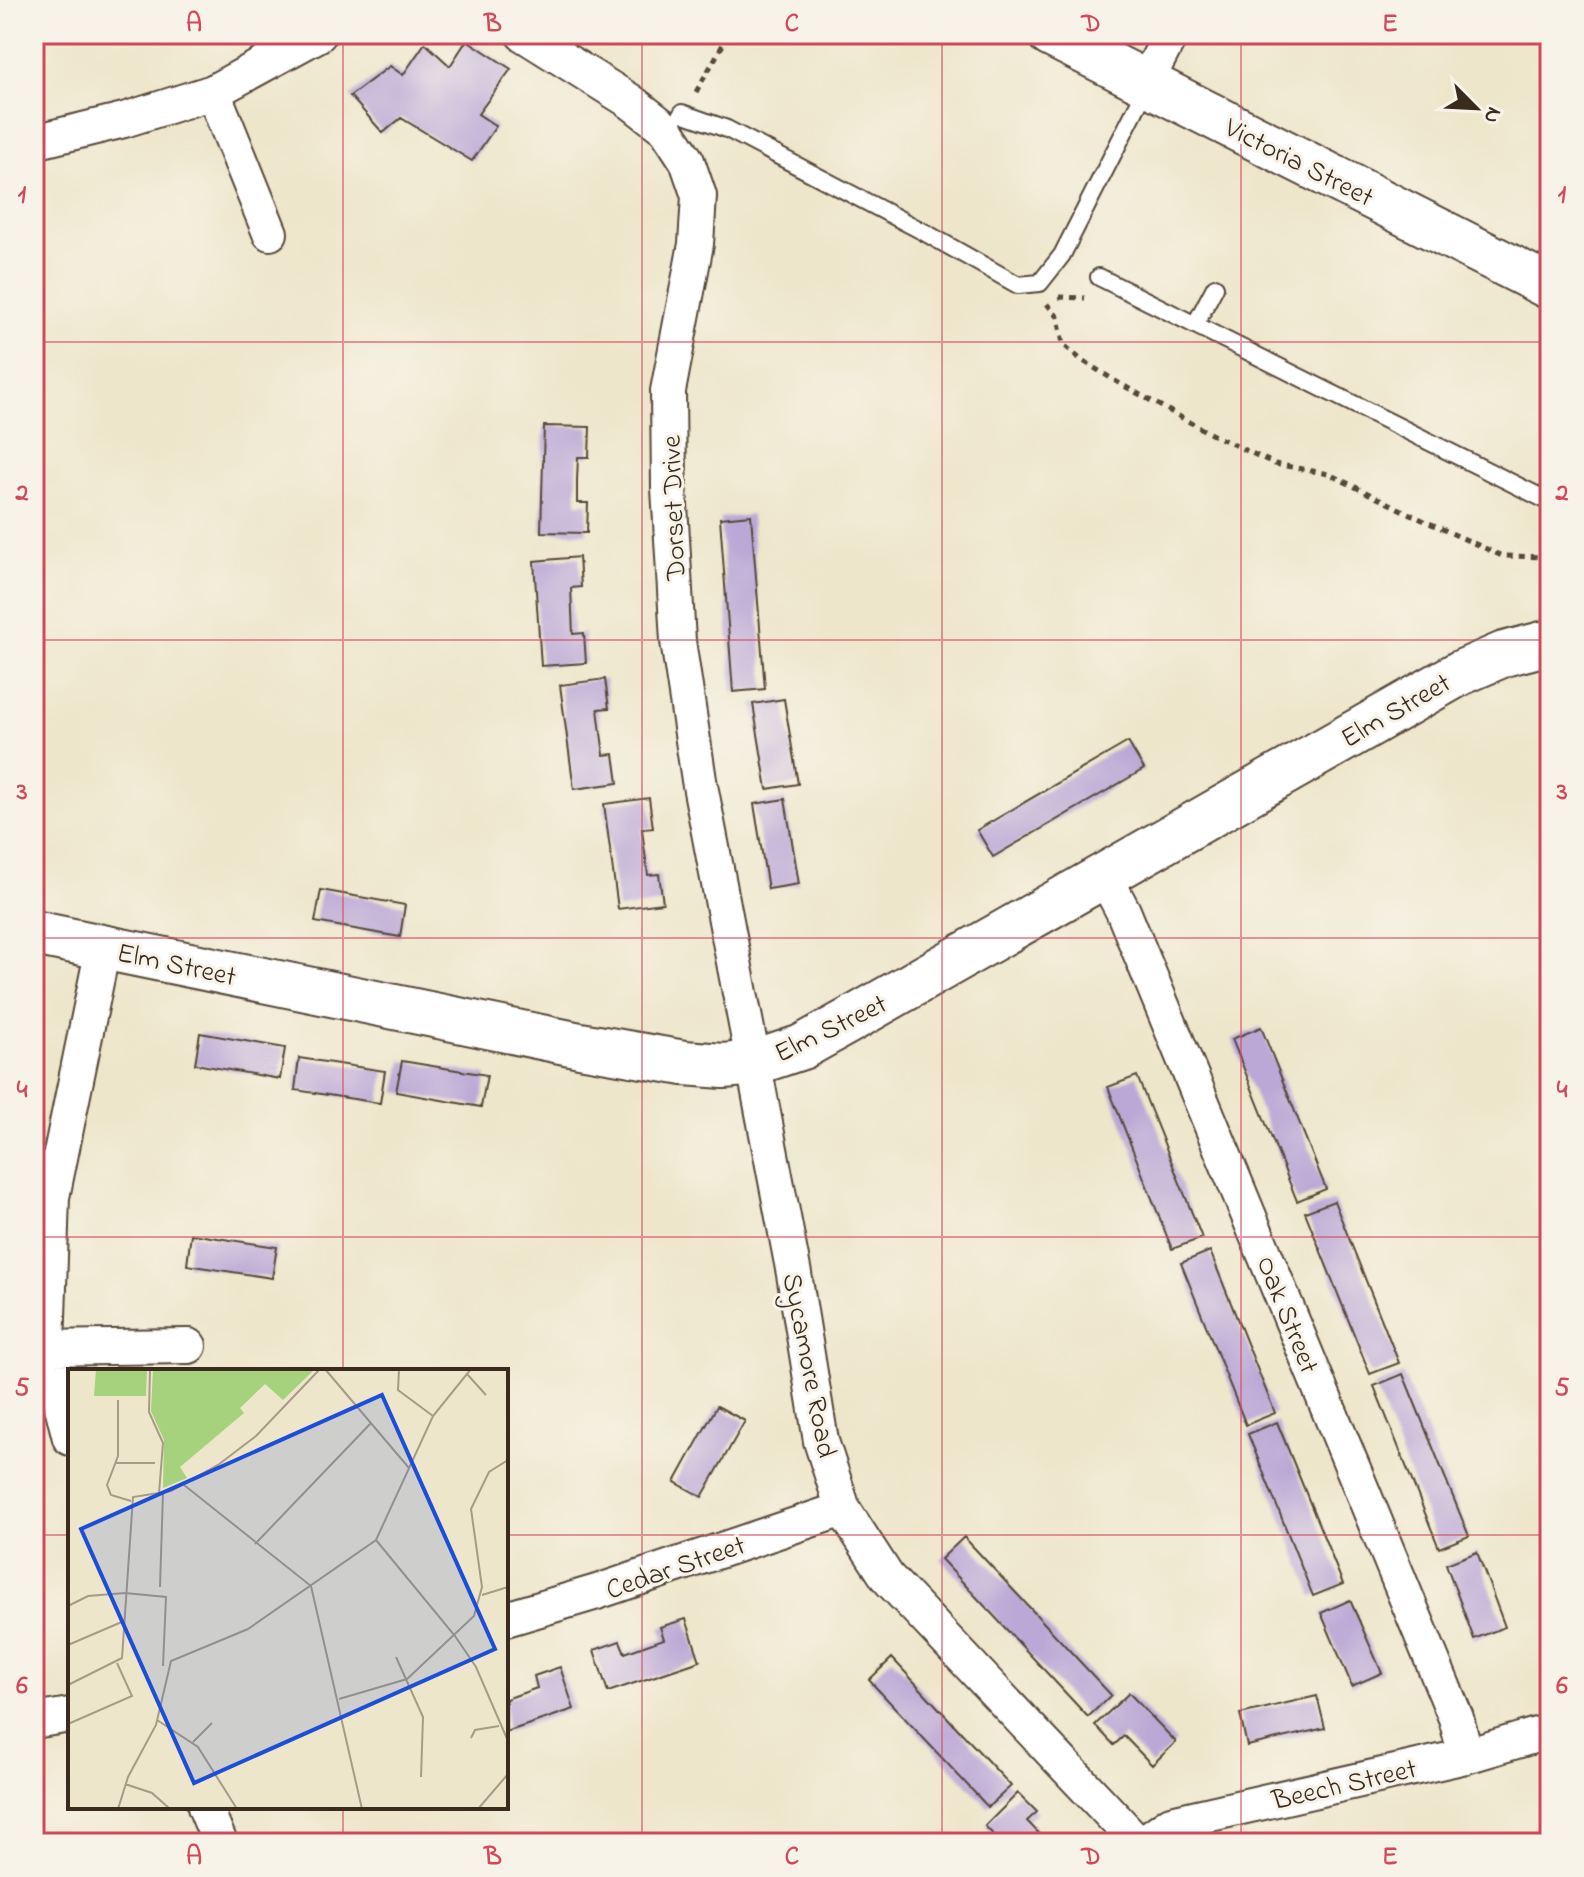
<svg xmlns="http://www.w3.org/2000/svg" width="1584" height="1877" viewBox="0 0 1584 1877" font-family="'Indie Flower',sans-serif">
  <rect width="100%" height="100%" fill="#f7f3e8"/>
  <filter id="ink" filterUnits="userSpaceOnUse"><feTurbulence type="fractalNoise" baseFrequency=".0125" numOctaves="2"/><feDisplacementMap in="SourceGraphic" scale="16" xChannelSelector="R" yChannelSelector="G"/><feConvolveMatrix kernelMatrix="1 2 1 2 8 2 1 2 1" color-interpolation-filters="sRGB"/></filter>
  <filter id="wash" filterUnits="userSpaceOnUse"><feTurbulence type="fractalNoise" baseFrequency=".006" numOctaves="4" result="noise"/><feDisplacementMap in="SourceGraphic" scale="32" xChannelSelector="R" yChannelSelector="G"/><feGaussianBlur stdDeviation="1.8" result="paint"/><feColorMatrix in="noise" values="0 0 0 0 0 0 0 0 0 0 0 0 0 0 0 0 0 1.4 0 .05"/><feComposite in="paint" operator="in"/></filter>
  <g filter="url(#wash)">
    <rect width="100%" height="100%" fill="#eee6cb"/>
    <g id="blocks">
      <path fill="#bba8d6" d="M467 40 511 69 478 114 496 126 472 161 401 118 383 133 350 96 390 66 403 75 425 43 450 66Z
        M544 426 590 427 589 457H578L577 480V503H588L587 533 541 532Z
        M751 515 765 689 733 692 720 518Z
        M579 557 581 587 571 588 573 634 584 633 586 663 541 666 534 561Z
        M605 679 609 708 598 709 601 733 604 755 614 754 618 783 574 789 560 685Z
        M784 699 798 784 767 789 753 704Z
        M1128 742 1144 769 993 857 977 830Z
        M649 798 653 828 642 829 645 853 648 875 659 874 663 903 618 909 604 804Z
        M785 799 799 884 768 889 754 804Z
        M321 890 405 905 400 937 315 922Z
        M1261 1027 1326 1189 1297 1201 1232 1039Z
        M200 1033 285 1048 280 1079 195 1064Z
        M299 1058 385 1071 380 1103 295 1090Z
        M402 1061 487 1075 481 1107 396 1092Z
        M1137 1076 1202 1238 1172 1249 1108 1087Z
        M1334 1201 1399 1363 1370 1374 1305 1212Z
        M191 1234 277 1247 272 1278 187 1265Z
        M1210 1251 1275 1413 1246 1425 1181 1263Z
        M1403 1374 1469 1536 1439 1548 1374 1386Z
        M717 1406 745 1421 702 1497 675 1482Z
        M1277 1422 1343 1584 1313 1596 1248 1434Z
        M964 1537 1111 1695 1088 1717 941 1559Z
        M1477 1552 1505 1627 1474 1639 1446 1564Z
        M1350 1600 1382 1673 1352 1686 1321 1613Z
        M686 1619 700 1661 608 1692 594 1650 620 1641 625 1653 644 1646 664 1639 660 1627Z
        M892 1658 1011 1786 988 1807 869 1680Z
        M560 1667 574 1709 506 1732V1699L537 1688 534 1676Z
        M1129 1693 1176 1742 1152 1765 1124 1736 1114 1745 1095 1725Z
        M1317 1696 1325 1728 1247 1746 1240 1714Z
        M1018 1793 1037 1812 1027 1821 1048 1843H1001L985 1826Z"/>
    </g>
  </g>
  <g filter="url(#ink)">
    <use href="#blocks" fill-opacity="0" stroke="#564638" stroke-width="2"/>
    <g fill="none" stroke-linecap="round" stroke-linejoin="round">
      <g stroke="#564638" stroke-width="20">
        <path id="lane" d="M682 113 727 129 924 232 1018 285 1040 283 1062 255 1148 85
          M1099 277 1550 502
          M1195 325 1215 287"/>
      </g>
      <g stroke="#564638" stroke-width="38">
        <path id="street" d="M523 34 630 101 666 129 687 161 699 196 696 244 668 391 669 488 678 641 699 780 794 1274 821 1441 843 1509 887 1577 1138 1843
          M1146 82 1171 34
          M213 92 270 233
          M34 142 124 120 213 92 319 34
          M1104 875 1123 911 1456 1718 1466 1756
          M34 1348 189 1346
          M70 1438 47 1347 52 1197 103 948
          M506 1619 597 1592 843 1509
          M34 1721 70 1715
          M205 1807 220 1843
          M1143 1843 1171 1823 1466 1756 1550 1731"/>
      </g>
      <g stroke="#564638" stroke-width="48">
        <path id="secondary" d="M1050 34 1550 287
          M34 933 580 1045 684 1063 724 1066 754 1063 802 1047 852 1019 1460 673 1504 654 1550 642"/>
      </g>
      <path stroke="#564638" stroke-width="5" stroke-dasharray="6 6" stroke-linecap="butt" d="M696 92 729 34
        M1059 297 1085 298
        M1047 304 1058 317 1063 344 1080 359 1117 382 1213 435 1275 464 1329 474 1416 517 1502 556 1550 557"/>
      <use href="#lane" stroke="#fff" stroke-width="16"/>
      <use href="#street" stroke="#fff" stroke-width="34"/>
      <use href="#secondary" stroke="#fff" stroke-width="44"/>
    </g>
  </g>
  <path fill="none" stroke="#d1495b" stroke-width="2" stroke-opacity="0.55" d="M343 34V1371M642 34V1843M942 34V1843M1241 34V1843M34 342H1550M34 640H1550M34 938H1550M34 1237H1550M34 1535H70M506 1535H1550M343 1807V1843"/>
  <g text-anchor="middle" stroke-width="6" stroke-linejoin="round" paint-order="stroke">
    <g font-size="28" fill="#3b2a1e" stroke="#f7f3e8">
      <text transform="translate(1300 161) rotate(27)" y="10">Victoria Street</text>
      <text transform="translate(672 508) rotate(-92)" y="10">Dorset Drive</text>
      <text transform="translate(1395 709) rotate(-30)" y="10">Elm Street</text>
      <text transform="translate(177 963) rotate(12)" y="10">Elm Street</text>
      <text transform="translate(830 1027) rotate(-26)" y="10">Elm Street</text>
      <text transform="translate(1289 1314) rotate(68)" y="10">Oak Street</text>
      <text transform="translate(811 1365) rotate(79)" y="10">Sycamore Road</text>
      <text transform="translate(675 1566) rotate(-19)" y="10">Cedar Street</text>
      <text transform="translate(1344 1783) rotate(-13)" y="10">Beech Street</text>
    </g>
  </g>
  <g transform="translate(68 1369)">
    <rect width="440" height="440" fill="#eee6cb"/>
    <path d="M28 0H79L78 27H26ZM85 0H247L215 31 197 15 172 39 176 44 112 98 119 109 95 119 96 71 83 42Z" fill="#a6d17d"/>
    <path fill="none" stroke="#a69b86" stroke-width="2" d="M82 0 81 43 95 74 91 124M257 0 341 99M331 0 330 21 365 47M399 5 418 26M50 31V87L39 116 43 126 63 132M48 94H87M116 116 243 217 294 440M308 171 387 267 408 298 440 372M187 175 303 54M92 218 95 124M57 224 98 228 95 297M414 226 440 218M0 237 20 227 57 224M0 276 56 252M328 288 355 348 353 408M0 316 54 289 65 128 103 122 150 96 188 67 252 0M271 330 339 310 406 247 414 218 403 140 421 103 440 91M89 351 130 378 169 440M0 355 64 327 49 294M403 369 407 361 431 357M125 373 144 354M57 415 84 424 102 440M50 440 60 408 88 356 103 292 180 260 308 171 365 47 403 0M410 440 440 405"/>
    <path fill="#1d4ed8" fill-opacity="0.15" stroke="#1d4ed8" stroke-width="4" d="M314 26 427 280 126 414 13 160Z"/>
    <rect width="440" height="440" fill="none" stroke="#3b2a1e" stroke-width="4"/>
  </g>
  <rect width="1584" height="1877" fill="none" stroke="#f7f3e8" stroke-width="88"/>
  <g transform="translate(1476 108) rotate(114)" stroke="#f7f3e8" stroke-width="6" paint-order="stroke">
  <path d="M0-6L14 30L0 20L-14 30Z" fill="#3b2a1e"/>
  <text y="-12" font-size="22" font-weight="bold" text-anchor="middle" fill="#3b2a1e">N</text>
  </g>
  <rect x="44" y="44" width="1496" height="1789" fill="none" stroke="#d1495b" stroke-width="3"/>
  <g font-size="26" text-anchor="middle" font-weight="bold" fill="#d1495b">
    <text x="194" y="31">A</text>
    <text x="493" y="31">B</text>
    <text x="792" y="31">C</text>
    <text x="1091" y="31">D</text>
    <text x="1390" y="31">E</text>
    <text x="22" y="202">1</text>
    <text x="1562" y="202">1</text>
    <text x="22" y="500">2</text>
    <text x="1562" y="500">2</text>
    <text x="22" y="799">3</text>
    <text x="1562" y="799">3</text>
    <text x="22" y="1097">4</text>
    <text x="1562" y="1097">4</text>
    <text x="22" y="1395">5</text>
    <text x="1562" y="1395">5</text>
    <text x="22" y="1693">6</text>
    <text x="1562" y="1693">6</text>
    <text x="194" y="1864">A</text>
    <text x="493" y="1864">B</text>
    <text x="792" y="1864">C</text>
    <text x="1091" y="1864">D</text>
    <text x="1390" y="1864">E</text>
  </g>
</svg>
